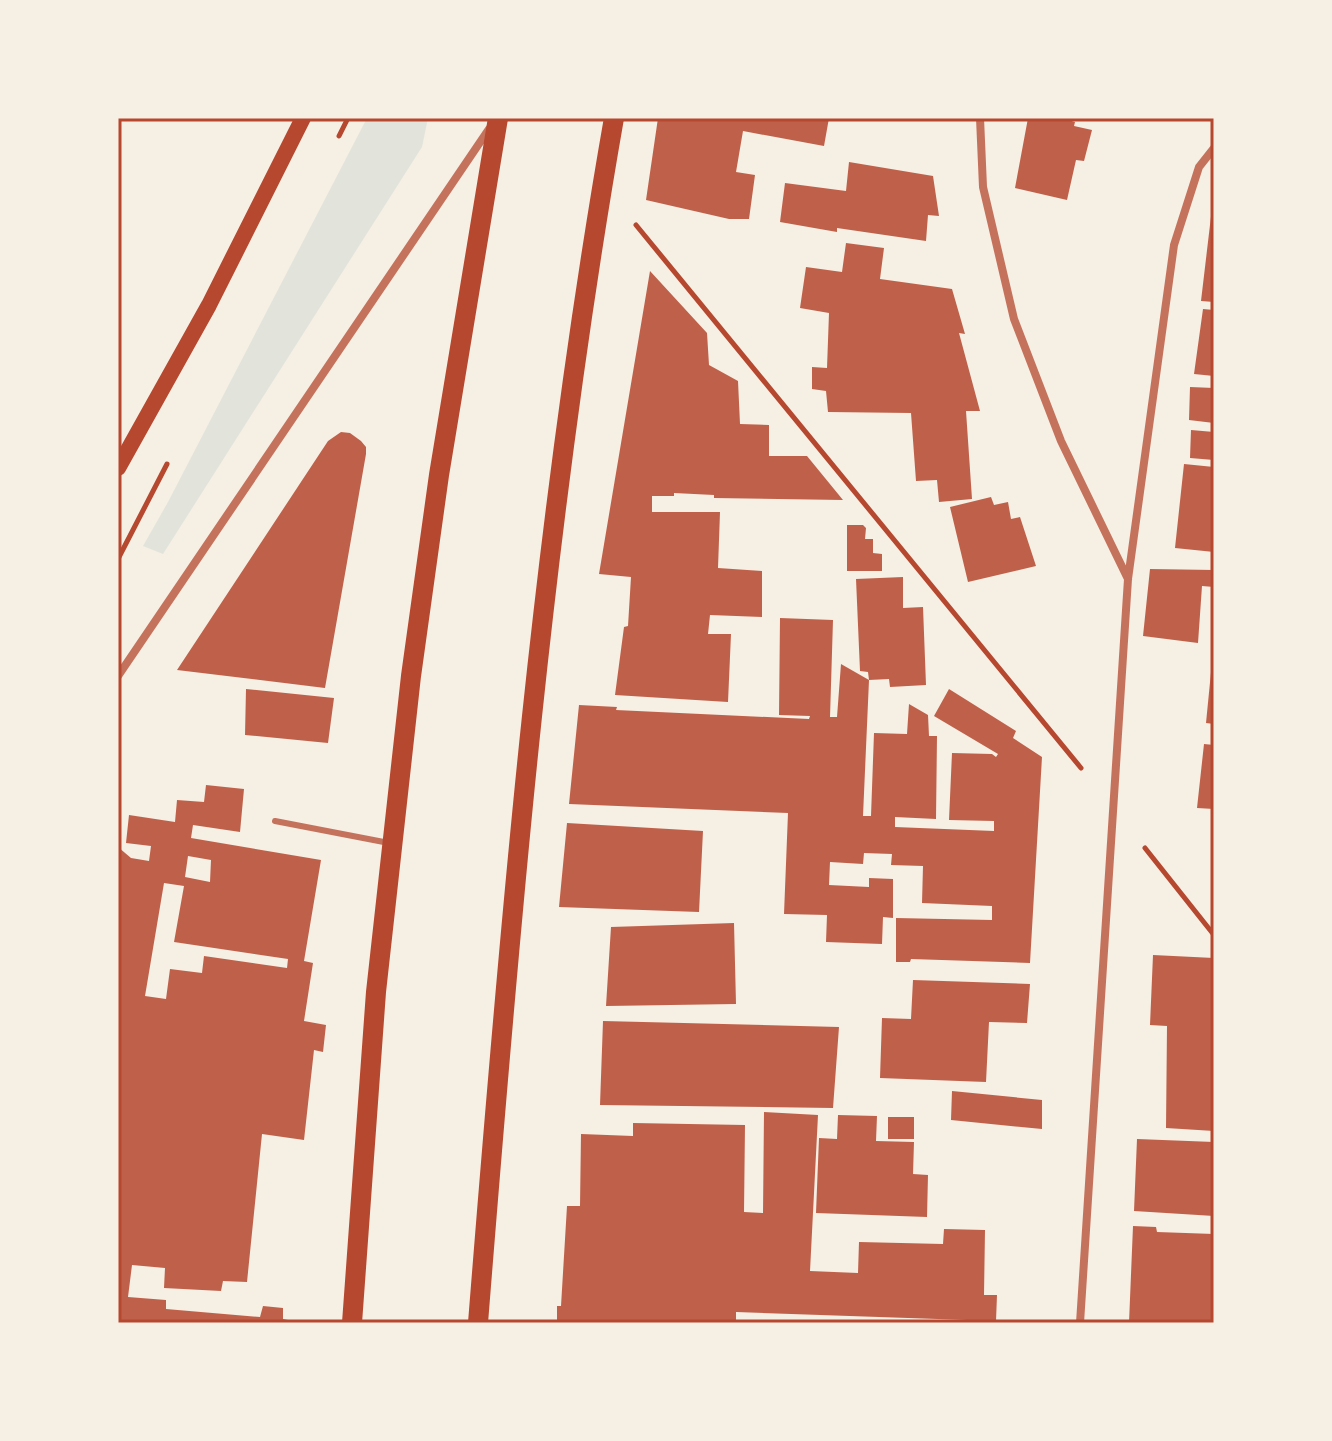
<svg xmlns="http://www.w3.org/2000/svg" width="1332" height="1441" viewBox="0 0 1332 1441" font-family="'Fira Sans Condensed',sans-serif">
  <rect width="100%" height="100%" fill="#f6efe4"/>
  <path fill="#e2e4dc" d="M367 118H428L422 147 163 554 143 546 168 502Z"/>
  <path fill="#bf614a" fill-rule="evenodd" d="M658 118H829L824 146 743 131 736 172 755 175 749 219H729L646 200Z
    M1028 118H1061L1075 122 1074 126 1092 130 1084 161 1076 160 1067 200 1015 188Z
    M849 162 933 176 939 216 928 215 926 241 837 228V232L780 222 785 183 846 191Z
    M1212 208 1214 209V302L1201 301Z
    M846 243 884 248 880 279 952 289 965 334 959 333 980 411H966L972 499 939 502 937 480 916 481 911 413 828 412 826 391 812 389V367L827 368 829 313 800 308 806 267 842 272Z
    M650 271 707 333 709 365 738 381 740 424 769 425V456H807L843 500 714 498V495L674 493V496H652V512H720L718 568 762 571V617L710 615 708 634H731L728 702 615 695 624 627 628 626 631 577 599 574Z
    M1203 309 1214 310V376L1194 374Z
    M1190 387 1214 388V423L1189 420Z
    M1191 430 1214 432V460L1190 458Z
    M341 432 350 433 361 441 366 447V454L325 688 177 670 328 441Z
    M1184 464 1214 467V552L1175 548Z
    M991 497 994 505 1008 502 1011 519 1020 517 1036 566 968 582 950 507Z
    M847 525H863L866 528 865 539H873V553L882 554V571H847Z
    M1150 569 1214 570V587L1202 586 1198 643 1143 636Z
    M903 577V608L923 607 926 685 890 687 889 679 869 680 863 816H871L874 733 907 734 909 704 928 715 929 736H937L936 819 895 817V827L994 831V821L949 820 952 753 992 754 996 757 998 754 934 716 949 689 1016 731 1013 738 1042 757 1030 963 911 959 910 962H896V918L992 920V906L922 903 923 866 891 865 892 854 864 853 863 864 830 862 829 885 869 887V878L893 879V918L883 917 882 944 826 942 827 915 784 914 788 813 569 804 579 705 617 707 616 710 809 719 810 716 779 715 780 618 833 620 830 717H837L841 664 869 680 868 672 860 671 856 579Z
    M1212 662H1214V724L1206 723Z
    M246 689 334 698 328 743 245 735Z
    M1204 744 1214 745V809L1197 808Z
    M206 785 244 789 240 832 193 825 191 838 321 860 304 961 313 963 304 1021 326 1025 323 1052 314 1050 304 1140 262 1134 247 1282 223 1281 221 1291 164 1288 165 1268 132 1265 128 1297 166 1300V1309L260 1317 263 1306 283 1308V1319L288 1320V1323H118V847L131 858 149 861 151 846 126 843 129 815 175 822 177 800 204 802ZM188 856 211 860 210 882 185 877ZM164 883 184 886 174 942 288 959 287 968 204 956 202 973 170 969 166 999 145 996Z
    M567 823 703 831 699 912 559 907Z
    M734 923 736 1004 606 1006 611 927Z
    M1153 955 1214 958V1131L1166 1128 1167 1026 1150 1025Z
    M913 980 1030 984 1027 1023 989 1022 986 1082 880 1078 882 1018 911 1019Z
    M603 1021 839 1027 833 1108 600 1105Z
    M952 1091 1042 1100V1129L951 1120Z
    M764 1112 818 1115 810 1271 858 1273 859 1242 943 1244 944 1229 985 1230 984 1295H997L996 1321 736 1312V1323H557V1306H561L567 1206H580L581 1134 633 1136V1123L745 1125 744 1212 763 1213Z
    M838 1115 877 1116 876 1141 914 1142 913 1174 928 1175 927 1217 816 1213 819 1138 837 1139Z
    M888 1117H914V1139H888Z
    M1137 1139 1214 1142V1216L1134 1211Z
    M1133 1226 1156 1227 1157 1232 1214 1234V1323H1129Z"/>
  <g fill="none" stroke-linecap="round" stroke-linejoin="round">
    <path stroke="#b5482f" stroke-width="5" d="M339 136 348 118
      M636 225 1081 768
      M118 559 167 464
      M1145 848 1214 935"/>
    <path stroke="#c5725c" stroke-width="6" d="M275 821 389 843"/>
    <path stroke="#c5725c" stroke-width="8" d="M980 118 983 187 1014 319 1061 441 1128 579
      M118 676 489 129
      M1080 1323 1128 579 1174 245 1199 167 1214 148"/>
    <path stroke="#b5482f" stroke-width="16" d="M118 468 209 305 303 118"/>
    <path stroke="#b5482f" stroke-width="20" d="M352 1323 376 992 411 676 439 475 498 118
      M478 1323C510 920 544 516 614 118"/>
  </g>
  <rect width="1332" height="1441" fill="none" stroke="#f6efe4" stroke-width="240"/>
  <rect x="120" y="120" width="1092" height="1201" fill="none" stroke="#b5482f" stroke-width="3"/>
</svg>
